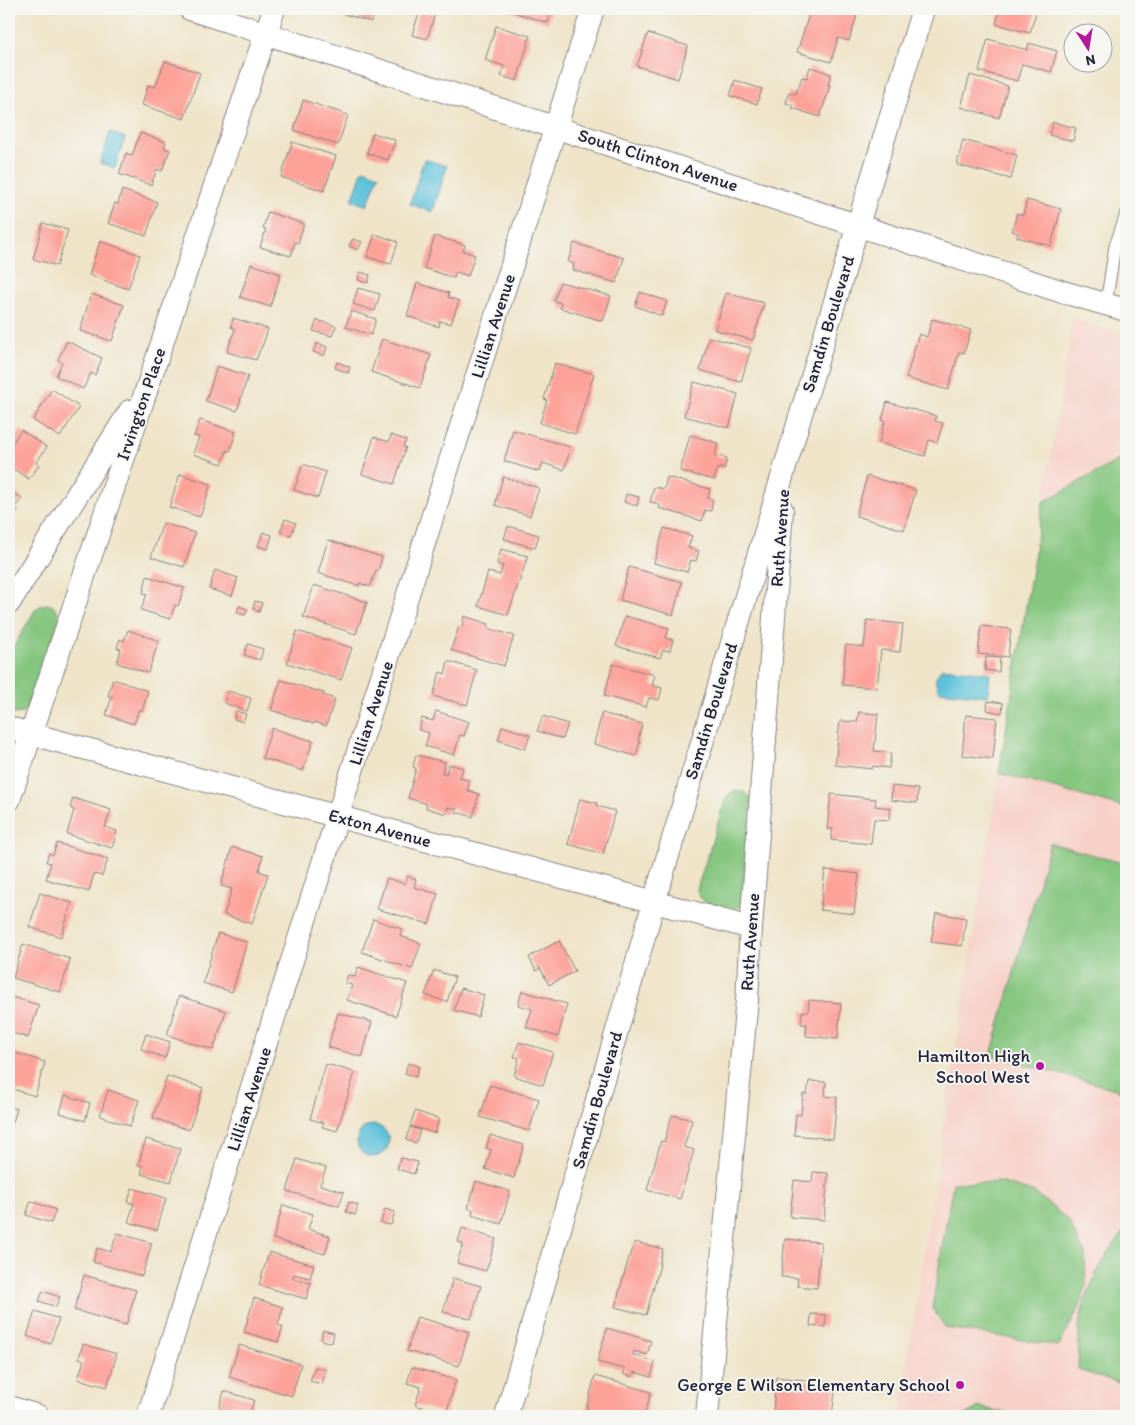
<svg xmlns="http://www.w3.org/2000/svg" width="1135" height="1425" viewBox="0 0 1135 1425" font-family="Itim,sans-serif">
  <rect width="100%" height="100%" fill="#f6f6f2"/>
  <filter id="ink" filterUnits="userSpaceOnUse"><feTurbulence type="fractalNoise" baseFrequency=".02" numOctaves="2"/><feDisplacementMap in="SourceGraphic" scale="10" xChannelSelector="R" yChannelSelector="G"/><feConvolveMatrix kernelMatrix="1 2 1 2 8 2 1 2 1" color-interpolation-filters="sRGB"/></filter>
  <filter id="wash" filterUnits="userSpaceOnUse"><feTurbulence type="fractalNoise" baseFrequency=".0096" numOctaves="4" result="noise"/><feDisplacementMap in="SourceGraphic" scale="20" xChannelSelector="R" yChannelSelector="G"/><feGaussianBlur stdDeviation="1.12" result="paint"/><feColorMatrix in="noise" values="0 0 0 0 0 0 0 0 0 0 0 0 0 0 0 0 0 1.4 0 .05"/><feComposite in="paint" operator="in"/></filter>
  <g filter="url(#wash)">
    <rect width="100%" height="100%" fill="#efe4c8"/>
    <path fill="#f7d1c7" d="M1073 319 1126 335V1416H900L907 1360 999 773Z"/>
    <path fill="#85c67f" stroke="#54745d" d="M1126 456V808L999 773 1043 502Z
      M47 604C55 606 59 610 59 620L27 708 22 713 15 714 9 712V655L35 610 40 606Z
      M734 791C742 791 746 792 751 798L742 904 738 908 734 910C727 910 707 905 702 900 699 897 698 893 697 889L725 800 729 794Z
      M1050 843 1126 864V1092L991 1055Z
      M1000 1182 1035 1193 1068 1220 1085 1254 1086 1286 1080 1306 1059 1346 946 1328 932 1308 953 1183Z
      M1126 1230V1385L1078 1370C1079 1356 1078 1341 1079 1327 1083 1295 1104 1253 1126 1230Z
      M979 1407 1018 1416H963Z"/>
    <path fill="#5bc1d9" stroke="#3e728a" d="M110 132 125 138 115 168 100 163Z
      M424 159 447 166 433 212 410 204Z
      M363 169 379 175 367 206 352 200Z
      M942 668 990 673 988 696 939 691C935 679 933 680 942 668Z
      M357 1141a16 16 0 1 1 32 0a16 16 0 1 1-32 0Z"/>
    <g id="blocks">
      <path fill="#fca299" d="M334 9H375L371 22 334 11Z
        M504 9H552L548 23Z
        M811 9H859L849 41 838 38 831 62 797 52Z
        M1000 9H1037L1030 33 996 24Z
        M420 10 435 14 427 39 412 35Z
        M496 26 530 36 517 81 501 76 504 66 485 60Z
        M648 33 688 46 678 79 637 66Z
        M988 39 1027 50 1029 43 1057 51 1051 72 1022 64 1017 81 979 71Z
        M165 61 200 73 184 119 142 105 148 85 155 87Z
        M810 67 831 74 828 85H830L820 117 792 108 793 105 786 103 789 92 796 94 802 77 807 78Z
        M970 75 1008 86 999 118 961 107Z
        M735 80 762 89 757 104 730 96Z
        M303 100 348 115 338 145 294 130Z
        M1053 122 1076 128 1073 141 1049 135Z
        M140 133 166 142 164 148 170 150 162 171 157 169 151 185 119 174 126 153 132 156Z
        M373 133 395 140 388 160 367 153Z
        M963 140 1017 155 1011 179 957 165Z
        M292 142 336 156 324 191 281 177Z
        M122 190 157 202 146 236 108 223 115 203 118 204Z
        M1027 200 1061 209 1051 246 1017 237 1018 233 1012 231 1017 213 1023 215Z
        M268 212 304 224 298 243 295 242 291 256 260 247 266 229 263 228Z
        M43 223 68 230 57 266 33 259Z
        M375 234 398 242 391 264 367 257Z
        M435 236 465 245 463 251 475 255 468 276 456 272 454 278 424 268Z
        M353 239 362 242 358 250 349 246Z
        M100 241 140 255 128 289 89 275Z
        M574 243 624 258 616 283 573 270 574 264 568 262Z
        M251 264 281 274 270 307 240 297Z
        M360 272 370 275 368 283 358 280Z
        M560 282 611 296 603 321 560 308 561 303 554 301Z
        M417 283 449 293 448 297 459 301 451 324 440 321 439 327 407 316Z
        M358 288 380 294 375 311 353 304Z
        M640 292 667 301 662 316 635 306Z
        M726 293 764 303 753 340 715 330Z
        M91 294 124 305 112 341 80 331Z
        M351 311 376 319 371 335 346 327Z
        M233 318 268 329 262 347H261L256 360 227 352 235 329 231 327Z
        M932 319 971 330 964 353 959 352 948 390 906 378 919 334 927 337Z
        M317 320 336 326 332 336 313 331Z
        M709 337 751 348 741 382 700 370Z
        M382 339 431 355 420 388 371 372Z
        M67 341 102 358 95 375 91 373 83 389 56 376 62 362 58 360Z
        M317 343 327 347 324 356 313 352Z
        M337 362 350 367 348 373 335 368Z
        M555 363 594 374 575 434 540 423 547 400 544 399Z
        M217 366 248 376 237 411 206 401Z
        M694 382 738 394 729 428 684 416Z
        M52 389 79 407 60 437 33 420Z
        M887 402 936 416 935 421 943 423 937 443 929 440 925 456 879 443 885 421 882 420Z
        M200 420 236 432 230 451 227 450 222 464 193 454 199 437 194 436Z
        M21 430 47 447 36 463 39 465 29 479 9 466V444L10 442 12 444Z
        M513 430 571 447 564 470 543 463 540 472 504 461Z
        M391 435 406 440 403 447H406L394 484 362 474 374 437 389 442Z
        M690 435 718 443 715 455 727 458 724 469 718 468 714 480 680 471Z
        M303 464 326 472 318 498 294 490Z
        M180 474 211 484 200 517 169 507Z
        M867 476 916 490 904 530 856 516Z
        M503 477 539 488 530 516 495 505Z
        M667 477 710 489 708 499 713 500 711 511 705 510 702 521 659 508 660 504 650 502 654 487 664 489Z
        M9 490 22 498 14 509 18 511 12 519 9 517Z
        M626 494 639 497 637 506 624 502Z
        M285 519 296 523 291 535 280 532Z
        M163 523 195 533 184 567 151 557Z
        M508 526 539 535 535 548 504 539Z
        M664 528 692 536 688 548 699 551 696 561 691 560 687 572 654 563Z
        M263 532 272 535 268 549 258 546Z
        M328 540 382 557 378 571 376 570 370 587 359 583V586L318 573Z
        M501 549 528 556 508 615 478 606 488 572 500 575 503 566 497 564Z
        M629 567 682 582 673 615 620 600Z
        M215 570 238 578 232 596 209 589Z
        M147 576 184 588 178 606 175 605 170 619 141 610 147 594 143 593Z
        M314 585 367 602 356 634 303 617Z
        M255 601 262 603 259 612 253 609Z
        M239 606 248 609 245 615 237 613Z
        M464 616 489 624 488 628 514 636 504 666 451 650 459 626 462 627Z
        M625 616 669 628 666 638 673 640 670 651 663 650 660 658 616 646Z
        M867 620 903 624 900 652 881 650 877 688 842 685 846 645 864 647Z
        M981 626 1011 629 1008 657 978 654Z
        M128 630 159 641 148 673 117 663 121 649 117 648 120 639 124 641Z
        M297 631 352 648 341 680 287 663Z
        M248 644 263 649 260 660 244 655Z
        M986 657 1000 658 999 672 985 670Z
        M448 661 477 670 467 705 433 696 440 672 445 674Z
        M613 664 655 675 652 685 662 688 659 700 649 698 646 707 604 696Z
        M113 679 148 691 142 711 139 709 134 724 106 715 112 697 108 696Z
        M281 680 324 693 323 695 335 699 326 726 315 722 314 724 271 710Z
        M228 691 251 698 247 711 224 703Z
        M988 701 1003 703 1002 713 987 710Z
        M236 711 246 714 243 722 234 719Z
        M436 711 469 722 464 736 460 735 454 755 425 746 429 733 419 730 422 718 433 721Z
        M859 712 878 714 874 751 891 753 889 768 873 766 872 769 835 765 840 721 857 722Z
        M602 713 642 724 638 741 640 742 636 756 594 744Z
        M966 715 997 718 993 759 962 755Z
        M543 716 568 724 563 739 537 731Z
        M502 726 530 735 525 749 498 740Z
        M272 728 313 741 303 771 262 758Z
        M416 755 445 762 442 773 446 774 449 764 463 768 460 778 470 781 467 790 479 794 473 817 456 812 457 809 448 807 446 814 426 808 427 804 408 798 416 768 413 767Z
        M892 786 918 789 917 803 891 800Z
        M831 794 876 799 875 806 891 808 889 820 874 819 871 844 831 840 833 829H827Z
        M73 798 111 810 105 827 117 831 112 848 67 834 74 810 70 808Z
        M580 799 597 803V806L615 811 603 854 568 844Z
        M57 843 108 859 102 876 94 874 89 892 46 879 51 863 46 862 49 853 53 855Z
        M232 847 263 856 259 871 268 874 252 924 224 915 232 889 221 886Z
        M825 870 859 874 854 914 820 910Z
        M407 876 416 879 414 887 438 894 429 924 377 909 387 878 405 884Z
        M40 893 72 903 61 937 29 927Z
        M936 913 966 918 962 946 931 942Z
        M373 919 402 929 400 936 421 943 412 969 362 952Z
        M218 933 247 942 232 992 203 983Z
        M559 941 575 971 549 985 540 968 536 971 529 957Z
        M23 944 70 959 60 992 13 978Z
        M358 967 407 983 396 1016 347 1000 352 985 345 983 348 975 355 977Z
        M434 970 455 977 447 1002 425 995Z
        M461 988 484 995 478 1017 454 1010Z
        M522 991 567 1004 558 1037 526 1027 532 1009 518 1005Z
        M9 996 39 1005 28 1038 9 1032Z
        M179 996 226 1011 213 1050 167 1035Z
        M809 1000 841 1003 838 1039 806 1036 807 1024H801L802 1011 808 1012Z
        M338 1013 372 1022 362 1057 328 1047Z
        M146 1034 170 1042 165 1058 141 1049Z
        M519 1042 553 1052 543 1085 514 1076 519 1058 514 1057Z
        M9 1051 45 1062 35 1096 9 1088Z
        M408 1063 419 1066 416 1077 405 1073Z
        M326 1064 355 1072 337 1131 322 1127 324 1123 310 1119Z
        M167 1076 203 1088 189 1130 153 1118Z
        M809 1081 826 1082 825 1096 837 1097 833 1139 794 1135 796 1114 801 1115 803 1094H807Z
        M490 1085 539 1099 529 1131 480 1117Z
        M108 1090 139 1100 130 1126 100 1116Z
        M65 1095 90 1103 85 1121 60 1113Z
        M9 1107 17 1109 11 1128 9 1127Z
        M415 1111 439 1119 435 1133 410 1126Z
        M672 1115 692 1120 684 1147 694 1150 680 1199 647 1190 661 1141 664 1142Z
        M410 1127 420 1130 416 1143 406 1140Z
        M490 1135 524 1145 514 1178 485 1169 491 1150 486 1148Z
        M146 1139 180 1149 171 1182 141 1174 143 1166 138 1165Z
        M401 1158 418 1162 414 1174 397 1169Z
        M297 1159 326 1168 320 1185 344 1192 339 1206 287 1191Z
        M813 1172 828 1173 824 1220 790 1217 794 1180 812 1182Z
        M476 1181 510 1191 501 1224 472 1215 473 1210 468 1208Z
        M132 1188 166 1198 157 1230 128 1222 134 1204 128 1202Z
        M31 1201 56 1210 51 1223 26 1215Z
        M349 1202 358 1205 355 1215 346 1212Z
        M283 1205 313 1214 308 1229 330 1236 325 1254 273 1239Z
        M385 1209 395 1212 391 1225 381 1223Z
        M462 1228 496 1239 486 1271 457 1263 463 1244 458 1242Z
        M117 1233 152 1243 142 1276 93 1262 97 1248 111 1252Z
        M785 1239 821 1242 817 1288 797 1286 798 1278 781 1277Z
        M635 1242 663 1249 659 1265H660L646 1315 615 1307 629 1257H630Z
        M269 1252 314 1265 310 1278 294 1274 293 1278 311 1283 306 1299 259 1285Z
        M84 1275 136 1290 126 1325 74 1310Z
        M453 1278 481 1286 471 1319 443 1312Z
        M43 1291 60 1297 56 1307 39 1301Z
        M254 1298 283 1307 278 1325 283 1327 278 1342 244 1332Z
        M35 1311 59 1319 50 1344 27 1336Z
        M811 1314 826 1315 825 1327 810 1326Z
        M417 1317 469 1332 459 1366 407 1351Z
        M607 1328 651 1341 647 1355 634 1351 633 1355 655 1362 651 1377 634 1372 633 1377 623 1374 625 1369 597 1362Z
        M323 1330 334 1333 332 1343 321 1340Z
        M83 1344 117 1354 107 1387 78 1379 84 1360 79 1358Z
        M239 1345 301 1364 292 1396 229 1377Z
        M315 1367 326 1370 322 1384 310 1381Z
        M412 1367 456 1380 446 1414 415 1405 421 1387 407 1383Z
        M595 1376 651 1392 644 1416H609L586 1410Z
        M776 1377 836 1383 832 1416 773 1412Z
        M224 1391 254 1400 249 1416H217Z"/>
    </g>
  </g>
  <g filter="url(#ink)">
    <use href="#blocks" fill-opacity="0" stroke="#888382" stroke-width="1"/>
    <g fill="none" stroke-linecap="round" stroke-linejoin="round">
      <g stroke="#888382" stroke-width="13">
        <path id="lane" d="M1106 304 1115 246 1126 214"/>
      </g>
      <g stroke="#888382" stroke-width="24">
        <path id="street" d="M190 9 1063 292 1126 310
          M9 603 130 411
          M9 728 751 928
          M9 800 274 9
          M9 1407 38 1416
          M148 1416 593 9
          M506 1416 654 902 923 9
          M707 1416 747 1000 751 928 782 510"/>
      </g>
      <use href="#lane" stroke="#fff" stroke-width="11"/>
      <use href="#street" stroke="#fff" stroke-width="22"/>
    </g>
  </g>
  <g fill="#b5179e" stroke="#f6f6f2" stroke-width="2">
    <circle cx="1040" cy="1066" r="5"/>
    <circle cx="960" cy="1385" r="5"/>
  </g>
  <g text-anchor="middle" stroke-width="4" stroke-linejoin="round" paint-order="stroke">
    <g font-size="18" fill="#22223b" stroke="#f6f6f2">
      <text transform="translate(658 160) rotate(18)" y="6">South Clinton Avenue</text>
      <text transform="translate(828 324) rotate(-73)" y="6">Samdin Boulevard</text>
      <text transform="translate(493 326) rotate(-72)" y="6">Lillian Avenue</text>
      <text transform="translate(141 404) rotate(-71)" y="6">Irvington Place</text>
      <text transform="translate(780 538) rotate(-86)" y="6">Ruth Avenue</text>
      <text transform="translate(711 711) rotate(-73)" y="6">Samdin Boulevard</text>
      <text transform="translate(371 713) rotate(-72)" y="6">Lillian Avenue</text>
      <text transform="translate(380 828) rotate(15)" y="6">Exton Avenue</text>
      <text transform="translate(750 942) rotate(-86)" y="6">Ruth Avenue</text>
      <text transform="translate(249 1099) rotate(-72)" y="6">Lillian Avenue</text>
      <text transform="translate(597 1100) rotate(-74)" y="6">Samdin Boulevard</text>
    </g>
    <g font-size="18" fill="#22223b" stroke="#f6f6f2" text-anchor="end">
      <text x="1030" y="1062">Hamilton High<tspan x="1030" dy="21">School West</tspan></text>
      <text x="950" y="1391">George E Wilson Elementary School</text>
    </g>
  </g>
  <rect width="1135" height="1425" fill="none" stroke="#f6f6f2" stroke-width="30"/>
  <g transform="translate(1088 48) rotate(168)"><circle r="24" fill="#f6f6f2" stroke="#a1a1a9"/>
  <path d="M0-4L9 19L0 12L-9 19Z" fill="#b5179e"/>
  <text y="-8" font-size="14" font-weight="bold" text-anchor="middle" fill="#22223b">N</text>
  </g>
</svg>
